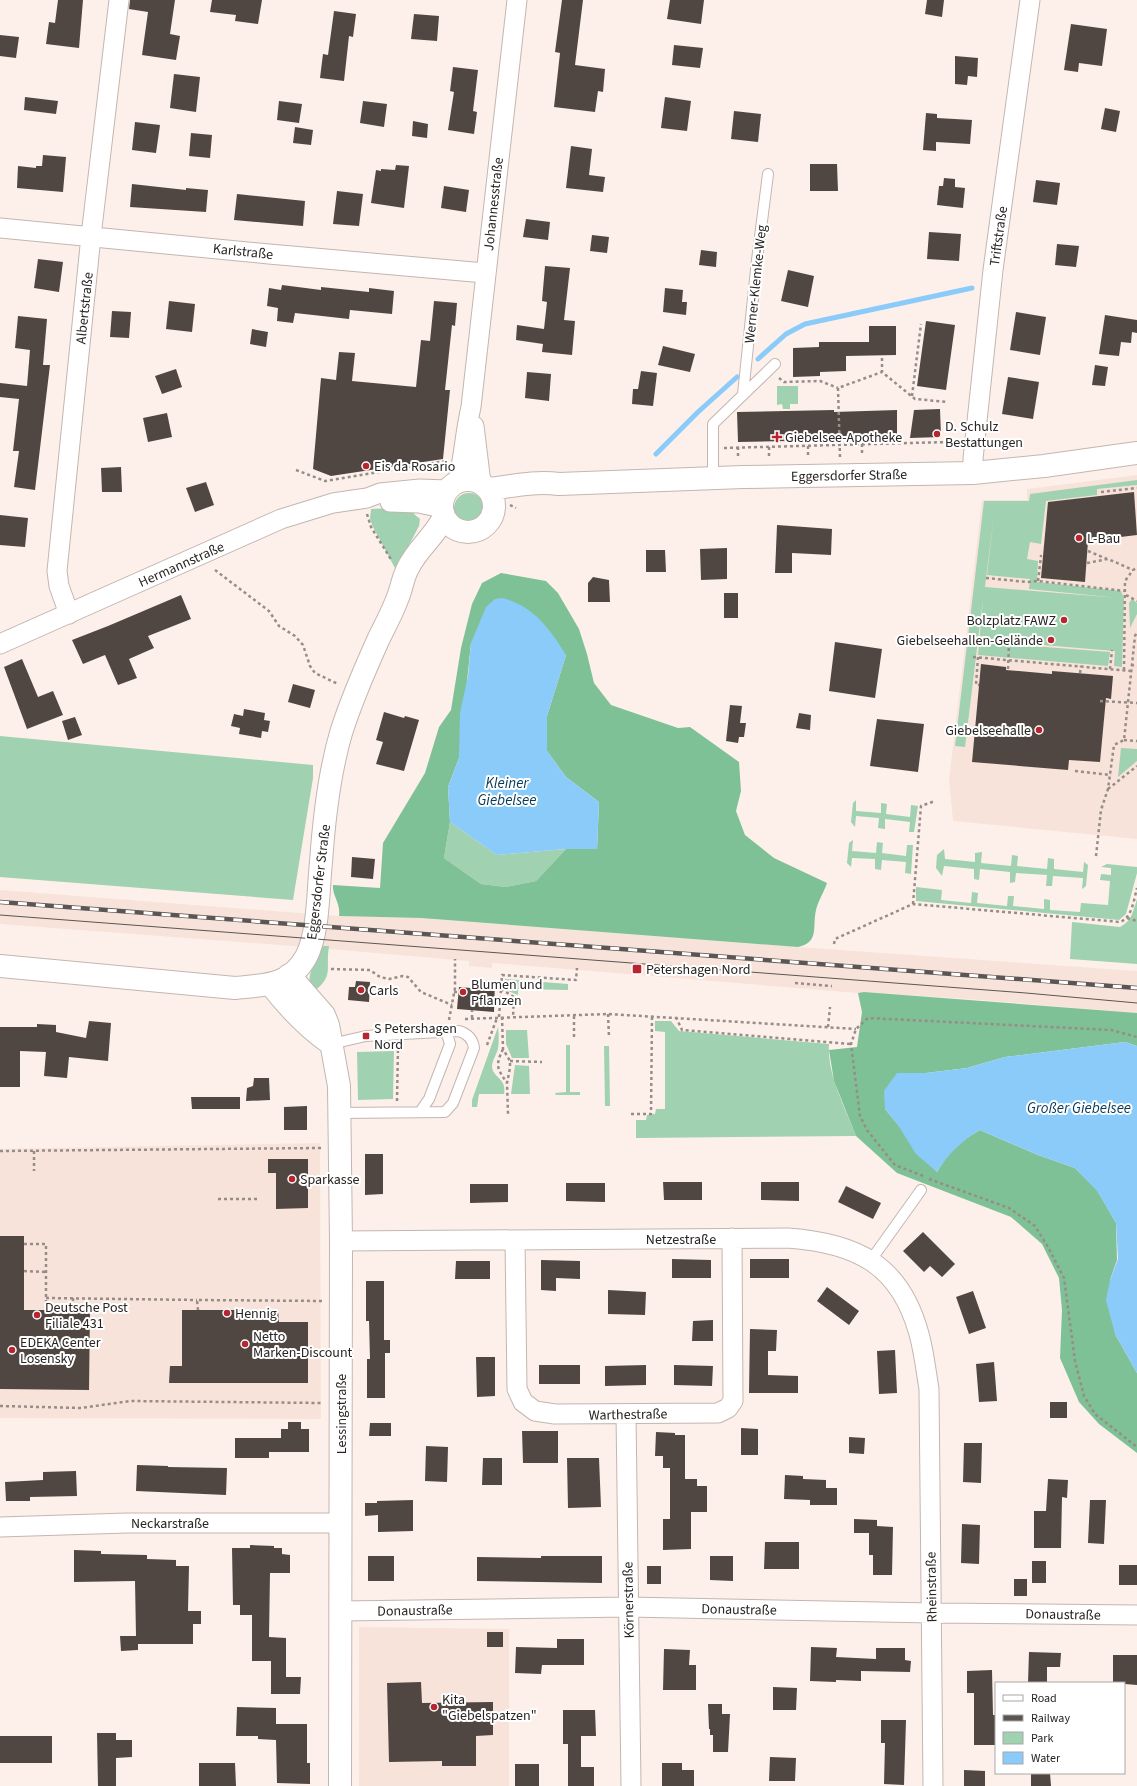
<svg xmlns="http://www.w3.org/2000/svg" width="1137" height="1786" viewBox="0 0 1137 1786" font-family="'Source Sans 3',sans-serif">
  <rect width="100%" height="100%" fill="#fdf0ea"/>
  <path fill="#f8e3da" d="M1137 475V839L953 821 949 780 982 500H1027V489Z
    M0 890 339 916 421 918 798 947 1137 971V1013L981 1000 864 992 858 993 492 963V968L469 966V961L293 946 0 924Z
    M320 1143 321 1419 0 1418V1149Z
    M359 1627 509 1629V1786H359Z"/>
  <path fill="#a0d1b0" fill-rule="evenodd" d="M777 386H798V404H790V409H783L782 404 777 405Z
    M1137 480V485L1097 489V495L1046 501 1041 544 1030 542 1027 559 1038 561 1037 582 1121 591 1124 598 1122 667 1114 666 1115 651 1008 642V644L1110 652 1108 666 978 655 983 599 965 747 955 746 984 501H1029L1030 494ZM994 514 987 575 1030 579 1029 589 1119 598 985 587Z
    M454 508a15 15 0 1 1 30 0a15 15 0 1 1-30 0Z
    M392 508 415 510 414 514 420 519 419 526 396 570 372 525 370 518 371 509Z
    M1132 599 1137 603V614L1130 628 1129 603Z
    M0 736 313 765V778L293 900 0 877Z
    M1121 748 1137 749V761L1118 777Z
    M856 800V811L881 813V803L887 804 886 814 910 817 911 805 918 806 914 832H909L910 822 885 819V829L878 828 879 818 856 816 855 827 851 822 853 803Z
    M450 822 497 855 566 849 536 881 506 887 481 884 444 858Z
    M853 840 852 851 876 853 877 842 883 843 882 853 906 856 907 845H913L911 874 905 873 906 862 882 860 881 870 875 869V859L852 858 851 867 847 863 849 843Z
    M944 849 945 859 975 862V853L982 852 981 863 1011 866 1012 855 1018 856 1017 866 1047 869 1048 858 1054 859V869L1083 872 1084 862 1088 865 1086 886 1082 889 1083 878 1053 876 1052 886H1046L1047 875 1016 873 1015 882 1010 883V872L980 869 979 880 974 879V869L944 866 942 876 936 868 937 855Z
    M1107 864 1137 867V873L1126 914 1119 920 916 901V887L942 890 941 900 971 903 972 892 978 893 977 903 1007 906 1008 896H1014L1013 906 1044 909V899L1050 900V910L1080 912 1081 903 1108 905 1110 881 1100 880 1101 874 1111 875V868L1101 867Z
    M1137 899V964L1070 959 1072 922 1120 927C1132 921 1133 911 1137 899Z
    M322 946H329C325 971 335 975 312 993 304 978 316 960 322 946Z
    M505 979 568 984V990L518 989V995L503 989Z
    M655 1021H671L679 1031 829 1044C827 1075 845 1107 856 1136L636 1138V1120H646L647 1115 655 1114 656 1109H665V1032L655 1031Z
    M498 1027C499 1034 499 1042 498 1049 496 1055 492 1061 492 1067 493 1078 507 1078 504 1094H479L477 1107H472V1100Z
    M506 1030H527L529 1058H512L506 1044Z
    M566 1045H570V1092H580V1095H556L555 1093 566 1092Z
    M604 1046H609L610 1106H605Z
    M394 1051 393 1099 358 1100 357 1052Z
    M515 1065 529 1066 530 1094H511Z"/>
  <path fill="#7fc196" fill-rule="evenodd" d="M501 573 546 581 558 593 579 629 587 654 594 683 611 705 678 728 690 727 739 762 741 791 736 811 745 835 774 858 827 883C824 892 818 901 816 910 812 927 820 942 798 947L421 918 339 916C341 903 332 896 333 885L380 888 383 843 425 773 439 727 451 710 461 648 472 604 482 583ZM471 643 566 655 547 716V751L566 777 599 802 597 849H566L536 881 506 887 481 884 444 858 450 822 448 787 459 758Z
    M864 992 1137 1013V1046L1125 1042 1005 1057 967 1068 926 1073H898L885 1109 937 1172 947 1156 965 1139 980 1130 1038 1155 1075 1168 1097 1190 1116 1223 1117 1260 1110 1280 1115 1334 1137 1373V1453L1099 1424 1079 1402 1060 1358 1062 1310 1059 1278 1042 1244 1011 1217 897 1173 856 1136 834 1081 829 1050 857 1047 862 1012 858 993Z"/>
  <path fill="#8bcbf9" d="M502 598C533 605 551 630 566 655L547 716V751L566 777 599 802 597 849H566L497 855 450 822 448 787 459 758 460 713 468 676 471 643 486 607 495 599Z
    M1125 1042 1137 1046V1373L1115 1334 1106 1300 1110 1280 1118 1259 1116 1223 1097 1191 1075 1168 1038 1155 980 1130C961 1141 948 1154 937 1172L916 1154 898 1125 885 1109 884 1091 897 1073H926L967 1068 1005 1057Z"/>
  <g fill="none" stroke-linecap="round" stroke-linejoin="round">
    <path stroke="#8bcbf9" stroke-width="5" d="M758 359 786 334 805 324 972 288
      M656 454 698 412 737 377"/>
  </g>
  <path fill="#514742" d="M58 0H83L79 48 46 44 49 22 55 23Z
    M130 0H175L170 34 180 36 176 60 142 55 148 12 129 9Z
    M212 0H262L258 24 235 21 236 15 210 12Z
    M562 0H583L575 65 605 69 603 92 598 91 595 112 554 107 560 53 555 52Z
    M670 0H704L701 24 667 19Z
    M927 0H944L942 17 925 14Z
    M334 11 356 14 353 37 349 36 344 81 320 78 323 54 328 55Z
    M414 14 439 16 437 41 411 39Z
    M1071 24 1107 29 1102 66 1079 63 1078 72 1064 70Z
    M0 35 19 37 16 58 0 56Z
    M674 45 703 48 700 68 672 65Z
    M955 56 978 58 977 77 968 76 967 85 955 84Z
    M453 67 478 70 473 111 477 112 474 134 448 130 454 92 450 91Z
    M174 74 200 77 196 112 170 108Z
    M25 97 58 101 56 114 24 110Z
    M665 97 691 101 687 131 661 128Z
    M279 101 302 104 299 123 277 120Z
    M363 101 387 104 384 127 360 123Z
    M1105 108 1120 111 1116 132 1101 129Z
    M734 111 761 114 758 142 731 139Z
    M926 113 937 114V118L972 120 970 144 936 142V151L923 150Z
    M413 121 428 124 427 138 412 136Z
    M135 122 160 125 156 153 132 150Z
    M295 127 313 130 311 145 293 143Z
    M191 133 212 135 210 158 189 156Z
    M571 146 592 149 589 175 605 177 603 192 566 188Z
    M43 155 66 157 63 192 17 188 18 166 36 168V166H42Z
    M810 164H837L838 191H810Z
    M396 165 409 166 404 208 371 203 376 170 381 171V169L395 170Z
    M944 178 955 179V187L965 188 963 208 937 205 939 186H943Z
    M1036 180 1060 183 1057 205 1033 202Z
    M132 184 186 190V188L208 190 206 212 130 207Z
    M444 186 469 190 466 212 441 208Z
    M337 191 363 194 359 226 333 224Z
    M237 194 305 201 303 226 234 220Z
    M526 219 550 222 548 240 523 237Z
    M929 232 961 234 959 261 927 259Z
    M592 235 609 237 607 253 590 251Z
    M1057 244 1079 246 1076 267 1055 265Z
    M701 250 717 252 716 267 699 265Z
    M38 259 63 262 59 292 34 288Z
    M545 266 570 268 564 320 575 321 572 355 542 352 543 344 516 340 517 325 544 329 547 302 542 301Z
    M788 270 814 276 808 307 781 301Z
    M282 285 321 290V287L369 292V288L394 291 392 314 350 310 349 319 295 313 293 323 277 321 278 308 267 306 269 288 281 290Z
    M665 288 683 290 682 302H687L686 315 663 312Z
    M169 301 195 304 192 332 166 329Z
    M434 301 457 303 455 326 452 325 445 390H450L443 459 331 476 313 469 321 378 336 380 339 352 355 353 352 381 416 387 421 340 430 341Z
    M112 311 131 312 129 338 110 337Z
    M1016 312 1046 317 1040 355 1010 350Z
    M1105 315 1137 320V333L1132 332 1131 343 1121 342 1119 356 1099 354Z
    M18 316 47 319 43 365H50L35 490 14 487 19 451H13L19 399 0 397V383L27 386 30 350 15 348Z
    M926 321 955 325 946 390 917 386Z
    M869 326H896V355L846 356V371L820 372V376L793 377V348L819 347V342H869Z
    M252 329 268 332 266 347 250 344Z
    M663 346 695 354 690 372 658 365Z
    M1095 365 1108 367 1105 386 1092 385Z
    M176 369 182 387 162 394 155 376Z
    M641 371 657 373 653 406 632 404 633 389H638Z
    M527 372 551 374 549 401 525 398Z
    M1008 377 1039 382 1033 419 1002 414Z
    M940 409 941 437 910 438 914 410Z
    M834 410V412L897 410V439L738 442 737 412Z
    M167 413 172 437 148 442 143 418Z
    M121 467 122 492H102L101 468Z
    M206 482 214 505 195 512 186 488Z
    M1134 492 1137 535 1088 541 1085 582 1041 578 1048 502Z
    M0 515 28 518 25 547 0 545Z
    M777 525 832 529 831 555 792 553V573H775Z
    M727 548V579L701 580 700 549Z
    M646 550H665L666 572H646Z
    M593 577 609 580 610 602H588V583Z
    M724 593H738V618H724Z
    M181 595 191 619 148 636 154 648 129 659 137 678 118 685 105 655 83 664 72 640 108 626Z
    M835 642 882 649 875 698 829 691Z
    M22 659 38 697 53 691 63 715 27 729 4 667Z
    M981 664 1006 667V670L1052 674V671L1113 676 1111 699 1106 698 1100 762 1069 760 1068 770 972 762Z
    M293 684 315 690 310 708 288 702Z
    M730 705 742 706 740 723H746L744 737H739L738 743 726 741Z
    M244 709 265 713 264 720 270 721 268 732 262 731 261 738 239 734 240 728 231 726 234 714 243 716Z
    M384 712 404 718 405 716 419 720 404 771 376 764 383 742 376 740Z
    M799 713 811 715 810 730 796 728Z
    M75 717 82 735 68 740 62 721Z
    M877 719 924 724 918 772 870 766Z
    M352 857 375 859 373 879 351 877Z
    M471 980 495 981 494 1012 457 1009 459 987 471 988Z
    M356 981 370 982 369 1002 348 1000 349 987H355Z
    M89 1021 111 1023 108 1061 69 1057 67 1078 44 1076 46 1052 20 1051V1087H0V1027H37V1024L56 1025V1032L86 1038Z
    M254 1078H269L270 1100 246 1101 247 1088 253 1086Z
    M191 1097H240V1109H192Z
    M307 1106V1130H284V1107Z
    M365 1154H383V1194L365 1195Z
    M268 1159H308V1208L276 1209V1173H268Z
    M663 1182H702V1200H664Z
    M761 1182H799V1201L761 1200Z
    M566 1183H605V1202L566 1201Z
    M470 1184H508V1202L470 1203Z
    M846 1186 881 1203 873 1219 838 1202Z
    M923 1232 955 1264 942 1277 930 1266 924 1272 903 1251Z
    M0 1236H24V1310H90L89 1390 0 1389Z
    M672 1259 711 1260V1278H672Z
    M750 1259H789V1278H750Z
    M541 1260 580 1261V1279L556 1278V1291L541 1290Z
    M456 1261H490V1279H455Z
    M366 1281H384V1340H390V1353H385V1398H367V1359H370L369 1321H366Z
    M827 1287 859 1311 849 1325 817 1301Z
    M608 1290 646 1292 645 1315 608 1314Z
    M973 1291 986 1328 969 1334 956 1297Z
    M182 1310H278L279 1322H308V1383H169L170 1366H182Z
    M713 1320V1341H692L693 1321Z
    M750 1329 777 1330 776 1351H768V1375L798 1376V1393H749Z
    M895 1350 897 1393 879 1394 877 1351Z
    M476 1357H495V1396L477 1397Z
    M994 1362 997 1401 979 1402 976 1364Z
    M539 1365H580V1384H539Z
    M646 1365V1385L605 1386V1366Z
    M674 1365 713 1366 712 1386 674 1385Z
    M1050 1402H1067V1418H1050Z
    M288 1422H301V1429H309V1452H269V1458H235V1438H281V1429H288Z
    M370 1423H391V1436H369Z
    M741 1428 758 1429V1455H741Z
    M522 1431H558V1463H523Z
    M656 1432 675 1433V1435H685V1479H697V1486H707V1512H691V1549L663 1550V1519H670V1468H663V1456H655Z
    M849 1437 865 1438 864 1454 849 1453Z
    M964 1443H982L981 1483 963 1482Z
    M426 1446 448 1447 447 1482 425 1481Z
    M483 1458H502V1485H482Z
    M567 1458H599L601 1507 568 1508Z
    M137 1465 168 1466V1467L227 1468 226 1495 136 1491Z
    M76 1471 77 1496 30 1497V1501H6L5 1482 43 1480V1472Z
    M785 1475 803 1476V1479L826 1480V1488H837V1505H810V1500L784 1499Z
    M1048 1479 1068 1480 1067 1498 1062 1497 1061 1548H1034V1511H1046Z
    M413 1500V1531L378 1532V1515L365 1516V1503H377V1501Z
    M1090 1500H1106L1104 1544 1088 1543Z
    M854 1519 877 1520V1526L893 1527 892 1575H873V1555H869V1533H854Z
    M962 1524 980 1525 979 1564 961 1563Z
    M765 1542H799V1569H764Z
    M250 1545 274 1546V1548H282V1554L290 1555V1573H270L269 1637 286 1638V1677H301L300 1694H271V1661H252V1615H240V1605H233L232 1548H250Z
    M74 1550 101 1551V1554L147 1555V1559L176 1560V1566H189L188 1611H201V1624H193V1644H138V1650L121 1651 120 1636H136L135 1581 74 1582Z
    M368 1556H394V1581H368Z
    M541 1556H602V1583L477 1581V1557L541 1558Z
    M710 1556H733V1581L710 1580Z
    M1032 1561H1046V1583H1032Z
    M1119 1565H1137V1585H1119Z
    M647 1566H661V1584H647Z
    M1014 1579H1027V1596H1014Z
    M487 1632H503V1647H487Z
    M557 1639H584V1665H542L541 1674 515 1673 516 1647 557 1648Z
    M811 1647 837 1648 836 1657 876 1659V1648H905V1660L911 1661 910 1672 861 1671V1681L836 1680V1682L810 1681Z
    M664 1649 690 1650 689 1665H696V1690H663Z
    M1029 1652 1061 1653 1060 1667H1047V1683H1028Z
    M1113 1655H1137V1685L1113 1683Z
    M992 1670 993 1715H995V1745H974V1693H967V1671Z
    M421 1682 422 1703 493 1702V1735L476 1736V1766H442V1761L389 1762 387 1683Z
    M773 1687 797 1688 796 1710H773Z
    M708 1704H722V1714H730L728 1752H713V1735H710V1729H709Z
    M237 1707 276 1708V1724H307V1763H310V1784L277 1783 276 1740 258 1739V1736H236Z
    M563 1710H595L596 1736H581V1767H594V1786H568V1744H563Z
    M881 1720H906L904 1785 884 1784 885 1743H881Z
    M97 1733H116V1740H132V1757L116 1758V1786H98Z
    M0 1736H52V1763H0Z
    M770 1757 796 1758 795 1781H769Z
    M199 1763H235L236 1786H199Z
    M662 1763H682V1770H694V1786H662Z
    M515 1764H539V1786H515Z
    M964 1770 985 1771V1786H964Z
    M1031 1773H1050L1051 1786H1031Z"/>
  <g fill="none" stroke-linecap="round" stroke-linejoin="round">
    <g stroke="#c3b6b1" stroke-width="12">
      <path id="lane" d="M743 394 757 260 768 174
        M713 478V424L775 364
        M331 1044 366 1036 459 1031C468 1034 473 1039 474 1048L453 1103 445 1112 340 1113
        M420 1112 429 1099 450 1044 447 1034 440 1031
        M871 1260 921 1190"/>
    </g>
    <g stroke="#c3b6b1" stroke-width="21">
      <path id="street" d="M0 228 269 254 485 273
        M474 426 481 483
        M973 473V459L993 270 1030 0
        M458 482C464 457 465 432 471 407L517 0
        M390 502 419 503 442 508
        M69 614 59 586 57 571 91 236 119 0
        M0 644 281 519 333 503 367 498 380 493 420 489 447 490
        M515 1240 517 1389 523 1402 535 1411 555 1414 718 1413 728 1408 733 1401 732 1238
        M341 1241 788 1238C856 1243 900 1264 919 1334 924 1352 926 1371 929 1389L933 1786
        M626 1414 631 1786
        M0 1527 127 1523H341
        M341 1611 628 1607 932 1613 1137 1615"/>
    </g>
    <g stroke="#c3b6b1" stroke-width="24">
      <path id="secondary" d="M442 506a26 26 0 1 1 52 0a26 26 0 1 1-52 0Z
        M489 489C513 486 535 481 559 484L743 477 973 473 1044 466 1137 453
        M0 966 235 988C264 985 290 986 306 957 319 933 318 889 321 862 324 819 329 774 341 733 351 701 365 669 379 638 386 624 393 611 398 597 402 587 403 577 408 568 417 549 435 536 444 517
        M289 975 324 1015 328 1025 339 1086 341 1241 340 1786
        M271 985C288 1007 308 1028 331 1044"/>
    </g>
    <path stroke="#968d89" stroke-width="2.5" stroke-dasharray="3 3" stroke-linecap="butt" d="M882 358V372L915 399 948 402
      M779 378 784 382 820 381 838 388
      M912 396 921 324
      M862 444V456
      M808 446V458
      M738 447V459
      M769 447V459
      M724 448 948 442
      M840 457 838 388 882 372
      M435 464 436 473
      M296 470 325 481 445 461
      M1101 492 1137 488
      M510 505 516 508
      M367 514 371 527 392 561
      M1088 551 1107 559
      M1087 563 1108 559 1133 570
      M215 570 269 611 279 626 295 636 303 645 310 666 315 673 338 684
      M986 578 1027 582 1038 581 1125 591
      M1038 581 1041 556H1042
      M1126 595 1137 601
      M973 657 1130 671
      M978 657 976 685H979
      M1131 665 1137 666
      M1008 669 1009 644
      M1110 669 1112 650
      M1124 670 1125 581 1133 570 1137 568
      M1080 673 1081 666
      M1100 701 1137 703
      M1124 740 1137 741
      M1075 771 1111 775
      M1108 789 1137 766
      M1096 856 1101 810 1108 789 1114 745 1124 740 1135 636 1137 632
      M913 904 921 806 935 801
      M1127 918 1137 921
      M834 944 835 939 913 904 1120 922C1132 918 1134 899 1137 888
      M331 969 370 970 380 977 389 979 403 976 408 977 421 992 452 1005
      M795 983 832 986
      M501 989 514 997 513 1017
      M454 992H459
      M608 1014 609 1037
      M499 1017 502 975 576 980 577 968
      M502 1017 503 1049 510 1061V1068L507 1083 508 1114
      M676 1017 682 1030 851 1044
      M472 1018V1010
      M465 1019 608 1014 856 1029
      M449 1020 455 988V959
      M828 1027 830 1007
      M574 1037V1014
      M487 1045 497 1018
      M503 1049C495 1066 497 1068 507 1083
      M510 1061 542 1062
      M397 1101 398 1047
      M631 1114H651L652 1016
      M0 1151 321 1148
      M34 1151V1171
      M923 1176 895 1165 867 1130 860 1116 851 1044 856 1029 868 1018 1111 1030 1137 1037
      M929 1179 1009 1208 1035 1226 1048 1247 1064 1278 1075 1361 1084 1396 1095 1414 1137 1447
      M218 1199H259
      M24 1244H46V1310
      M24 1271 46 1272
      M46 1298 197 1300
      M73 1298V1310
      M198 1310 197 1300 323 1301
      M0 1406 81 1408 130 1401 323 1403"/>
    <use href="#lane" stroke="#fff" stroke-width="10"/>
    <use href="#street" stroke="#fff" stroke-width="19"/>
    <use href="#secondary" stroke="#fff" stroke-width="22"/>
    <path stroke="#5c5653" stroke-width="1" d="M0 915 1026 993 1137 1003"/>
    <g stroke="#5c5653" stroke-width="4.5">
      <path id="rail" d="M0 902 1137 988"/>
    </g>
    <use href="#rail" stroke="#fff" stroke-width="3" stroke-dasharray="9" stroke-linecap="butt"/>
  </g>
  <g fill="#b72630" stroke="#fff" stroke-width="1.5">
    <circle cx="937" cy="434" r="4"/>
    <path d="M775 431h4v4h4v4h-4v4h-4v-4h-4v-4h4z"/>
    <circle cx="366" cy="466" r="4"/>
    <circle cx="1079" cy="538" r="4"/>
    <circle cx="1064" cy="620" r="4"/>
    <circle cx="1051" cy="640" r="4"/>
    <circle cx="1039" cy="730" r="4"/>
    <rect x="632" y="964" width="10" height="10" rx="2"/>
    <circle cx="361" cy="990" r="4"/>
    <circle cx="463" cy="992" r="4"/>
    <rect x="362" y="1032" width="8" height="8" rx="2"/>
    <circle cx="292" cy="1179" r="4"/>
    <circle cx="227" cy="1313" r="4"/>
    <circle cx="37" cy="1315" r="4"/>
    <circle cx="245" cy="1344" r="4"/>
    <circle cx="12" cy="1350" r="4"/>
    <circle cx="434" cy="1707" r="4"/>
  </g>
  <g text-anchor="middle" stroke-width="4" stroke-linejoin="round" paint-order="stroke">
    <g font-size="14" fill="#282422" stroke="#fff">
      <text transform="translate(493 204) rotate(-84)" y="5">Johannesstraße</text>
      <text transform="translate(998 236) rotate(-82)" y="5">Triftstraße</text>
      <text transform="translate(243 251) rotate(6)" y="5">Karlstraße</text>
      <text transform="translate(755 284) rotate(-84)" y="5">Werner-Klemke-Weg</text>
      <text transform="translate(84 308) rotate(-84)" y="5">Albertstraße</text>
      <text transform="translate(849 475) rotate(-1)" y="5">Eggersdorfer Straße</text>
      <text transform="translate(181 564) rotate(-24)" y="5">Hermannstraße</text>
      <text transform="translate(318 882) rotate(-83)" y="5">Eggersdorfer Straße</text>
      <text x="681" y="1244">Netzestraße</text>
      <text transform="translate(341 1414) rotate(-90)" y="5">Lessingstraße</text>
      <text transform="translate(628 1414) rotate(-1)" y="5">Warthestraße</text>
      <text x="170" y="1528">Neckarstraße</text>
      <text transform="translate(931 1587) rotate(-91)" y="5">Rheinstraße</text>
      <text transform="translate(628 1600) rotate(-91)" y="5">Körnerstraße</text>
      <text transform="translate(739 1609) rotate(1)" y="5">Donaustraße</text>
      <text transform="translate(415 1610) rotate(-1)" y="5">Donaustraße</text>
      <text transform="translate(1063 1614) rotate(1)" y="5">Donaustraße</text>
    </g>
    <g font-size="14" fill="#282422" stroke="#fff" text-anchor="start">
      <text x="945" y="431">D. Schulz<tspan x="945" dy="16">Bestattungen</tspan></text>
      <text x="785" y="442">Giebelsee-Apotheke</text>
      <text x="374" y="471">Eis da Rosario</text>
      <text x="1087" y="543">L-Bau</text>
      <text x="1056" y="625" text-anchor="end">Bolzplatz FAWZ</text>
      <text x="1043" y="645" text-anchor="end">Giebelseehallen-Gelände</text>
      <text x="1031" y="735" text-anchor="end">Giebelseehalle</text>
      <text x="646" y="974">Petershagen Nord</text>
      <text x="471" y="989">Blumen und<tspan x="471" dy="16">Pflanzen</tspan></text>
      <text x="369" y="995">Carls</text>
      <text x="374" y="1033">S Petershagen<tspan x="374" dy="16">Nord</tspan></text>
      <text x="300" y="1184">Sparkasse</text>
      <text x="45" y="1312">Deutsche Post<tspan x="45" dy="16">Filiale 431</tspan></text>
      <text x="235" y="1318">Hennig</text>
      <text x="253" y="1341">Netto<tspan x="253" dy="16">Marken-Discount</tspan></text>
      <text x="20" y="1347">EDEKA Center<tspan x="20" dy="16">Losensky</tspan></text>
      <text x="442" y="1704">Kita<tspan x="442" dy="16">"Giebelspatzen"</tspan></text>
    </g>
    <g font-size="15" font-style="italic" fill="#053a58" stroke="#fff">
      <text x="507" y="788">Kleiner<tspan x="507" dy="17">Giebelsee</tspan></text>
      <text x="1079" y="1113">Großer Giebelsee</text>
    </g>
  </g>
  <rect x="995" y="1682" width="130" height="92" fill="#ffffff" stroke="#a9a7a7"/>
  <rect x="1003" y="1695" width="20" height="6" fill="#ffffff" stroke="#a9a7a7"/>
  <text x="1031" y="1702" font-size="12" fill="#282422">Road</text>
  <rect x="1003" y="1715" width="20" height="6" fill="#5c5653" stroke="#a9a7a7"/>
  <text x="1031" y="1722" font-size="12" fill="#282422">Railway</text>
  <rect x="1003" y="1732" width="20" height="12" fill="#a0d1b0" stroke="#a9a7a7"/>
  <text x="1031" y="1742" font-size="12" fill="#282422">Park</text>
  <rect x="1003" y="1752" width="20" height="12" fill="#8bcbf9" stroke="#a9a7a7"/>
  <text x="1031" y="1762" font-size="12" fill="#282422">Water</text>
</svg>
